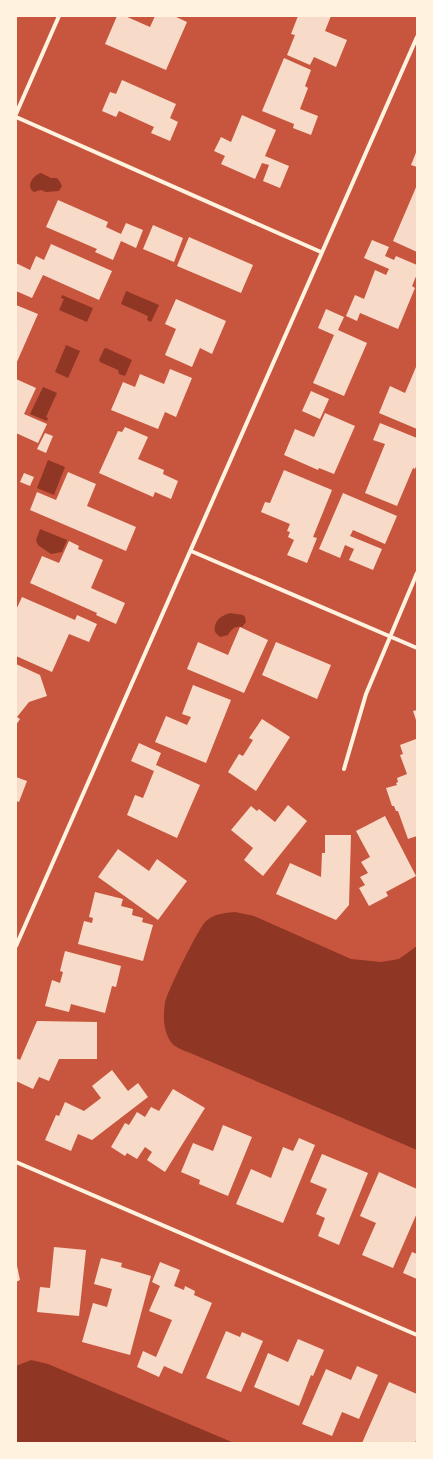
<svg xmlns="http://www.w3.org/2000/svg" width="433" height="1459" viewBox="0 0 433 1459" font-family="Lora,serif">
  <rect width="100%" height="100%" fill="#c8553d"/>
  <path fill="#8f3625" d="M41 173 51 178H57L60 182 62 186 59 191 46 192 41 190 34 192C25 187 33 175 41 173Z
    M126 291 159 305 151 322 147 320 148 316 121 304Z
    M62 295 93 308 87 322 59 310 64 299 61 298Z
    M66 345 80 351 68 378 55 372Z
    M106 348 132 360 125 376 119 374 118 370 100 362 99 360 104 349Z
    M43 387 57 393 46 417 48 418 47 421 30 414Z
    M48 460 65 467 54 495 37 488Z
    M40 529 67 540 62 552 51 554 38 545 36 540Z
    M230 613 243 615 245 617 246 622 242 627C234 626 232 629 228 635L220 637 215 632C213 621 221 616 230 613Z
    M235 912 254 916 351 959 381 962 399 959 417 946V1150L195 1055C188 1052 175 1048 171 1042 163 1030 163 1017 165 1003 166 994 199 927 206 921 214 914 224 913 235 912Z
    M31 1360 48 1364 234 1443H16V1366Z"/>
  <path fill="#f7dbc8" d="M117 16H125L150 27 155 16H174L187 22 166 70 105 44Z
    M298 16H331L325 31 347 40 336 67 314 57 310 65 287 55 295 35 291 34Z
    M284 58 311 70 305 86 308 88 300 109 318 116 311 135 293 128 294 124 262 111Z
    M122 80 176 104 170 118 178 122 170 141 151 133 154 127 119 111 116 117 102 111 110 92 116 94Z
    M242 115 276 130 265 156 289 166 280 188 263 181 269 165 262 163 255 179 221 164 225 156 214 151 221 137 231 142Z
    M417 150V167L411 165Z
    M417 185V252L393 241Z
    M58 200 108 222 106 227 121 234 126 223 143 230 136 248 121 241 113 260 95 252 97 249 46 227Z
    M153 225 183 238 174 262 143 249Z
    M189 237 253 265 241 293 177 266Z
    M372 240 389 247 385 256 394 260 396 256 417 265V274L412 286 415 288 398 329 360 313 357 321 346 316 355 295 364 299 375 270 386 275 389 269 364 258Z
    M51 244 112 271 99 300 43 275 32 298 16 291V263L30 270 36 256 44 260Z
    M176 299 226 321 212 354 200 348 192 367 165 355 176 329 165 324Z
    M16 305 38 314 16 364Z
    M326 309 344 317 338 330 367 343 344 396 313 383 334 335 318 328Z
    M416 367H417V429L379 413 390 386 405 393Z
    M170 369 192 378 176 417 165 412 158 429 111 410 123 382 135 387 140 374 164 384Z
    M16 379 36 388 24 414 47 424 38 443 16 433Z
    M311 391 329 399 320 419 302 411Z
    M325 413 355 426 334 474 319 468 318 470 284 455 295 429 314 437Z
    M380 423 417 438V464L415 469 413 468 397 506 365 493 385 444 373 440Z
    M125 427 148 437 138 459 164 470 163 474 178 481 171 499 155 492 153 497 99 473 118 431 122 432Z
    M45 433 53 436 46 453 37 449Z
    M284 470 332 490 313 537 317 538 307 563 287 555 294 540 288 537 290 532 287 531 290 524 261 512 265 502 270 503Z
    M68 472 96 484 87 506 136 527 126 551 30 510 37 492 56 500Z
    M24 473 34 477 30 486 20 482Z
    M343 493 397 516 385 544 353 530 350 536 382 549 373 570 349 560 354 549 345 545 340 558 319 549Z
    M69 541 79 546 78 549 103 560 91 588 125 603 116 624 96 615 97 613 30 583 42 556 59 563Z
    M22 597 75 620 77 615 97 624 89 642 69 634 52 672 16 656V610Z
    M240 627 268 640 244 693 187 669 198 642 228 655Z
    M276 642 331 665 317 699 262 675Z
    M16 664 40 675 47 696 29 702 17 717 20 719 16 725Z
    M193 685 231 700 206 763 155 742 166 716 187 725 191 717 182 714Z
    M417 710V723L413 711Z
    M262 719 290 737 256 791 228 772 239 754 243 756 253 740 249 738Z
    M416 739 417 836 408 839 398 811H396L394 806H392L386 788 397 785 396 783 398 782 397 778 407 774 400 755 403 754 400 745Z
    M139 743 161 753 156 765 200 785 177 838 127 815 135 795 143 798 154 771 131 761Z
    M16 777 27 781 19 802 16 801Z
    M288 805 307 821 263 876 244 860 253 848 231 830 251 806 257 811 259 809 275 822Z
    M385 816 416 876 386 892 388 896 369 906 359 888 365 885 360 877 368 873 361 862 370 857 356 831Z
    M325 835H351L349 905 336 920 276 894 290 863 321 877 322 853H325Z
    M118 849 149 871 157 859 187 881 158 920 98 877Z
    M95 892 123 899 121 906 133 909 132 915 143 918 142 922 153 925 143 961 78 944 84 921 92 923 93 918 89 917Z
    M65 951 121 966 116 987 112 986 105 1013 71 1004 69 1012 45 1006 52 980 60 983 63 972 60 971Z
    M37 1021 97 1022V1059H59L49 1081 39 1077 33 1089 16 1081V1058L20 1060Z
    M112 1070 128 1091 138 1083 148 1097 92 1140 78 1134 71 1151 45 1140 56 1115 59 1116 65 1102 84 1111 101 1098 92 1086Z
    M173 1089 205 1108 165 1172 147 1160 152 1152 145 1147 137 1159 127 1153 125 1156 111 1147 125 1123 129 1125 137 1112 145 1117 151 1107 159 1111Z
    M223 1125 252 1137 228 1196 199 1184 200 1180 181 1172 193 1143 213 1151Z
    M299 1138 315 1145 283 1223 236 1204 251 1169 271 1178 283 1147 293 1151Z
    M322 1154 368 1173 339 1245 318 1236 325 1218 316 1214 327 1189 310 1182Z
    M379 1172 417 1189V1213L393 1268 362 1255 376 1223 360 1216Z
    M54 1247 86 1250 79 1316 37 1312 40 1287 50 1288Z
    M412 1252 417 1254V1279L403 1273Z
    M101 1258 122 1263 121 1267 151 1276 130 1355 82 1342 93 1303 107 1307 112 1289 94 1284Z
    M16 1261 20 1280 16 1282Z
    M160 1262 180 1270 174 1286 184 1290 185 1286 195 1291 194 1295 212 1303 182 1374 164 1366 159 1377 137 1367 143 1351 156 1357 172 1320 149 1311 160 1286 152 1282Z
    M226 1331 240 1337 242 1332 263 1341 241 1392 206 1378Z
    M298 1339 324 1350 313 1376 311 1375 299 1406 254 1387 268 1353 288 1362Z
    M357 1366 378 1375 359 1419 342 1412 332 1436 302 1424 326 1369 351 1380Z
    M389 1382 417 1394V1438L415 1443H362Z"/>
  <g fill="none" stroke-linecap="round" stroke-linejoin="round">
    <path stroke="#fff3e0" stroke-width="4" d="M16 114 59 16
      M16 117 321 252
      M191 551 417 648
      M344 769 366 694 417 573
      M16 946C150 643 282 339 417 37
      M16 1162 417 1335"/>
  </g>
  <rect width="433" height="1459" fill="none" stroke="#fff3e0" stroke-width="34"/>
</svg>
